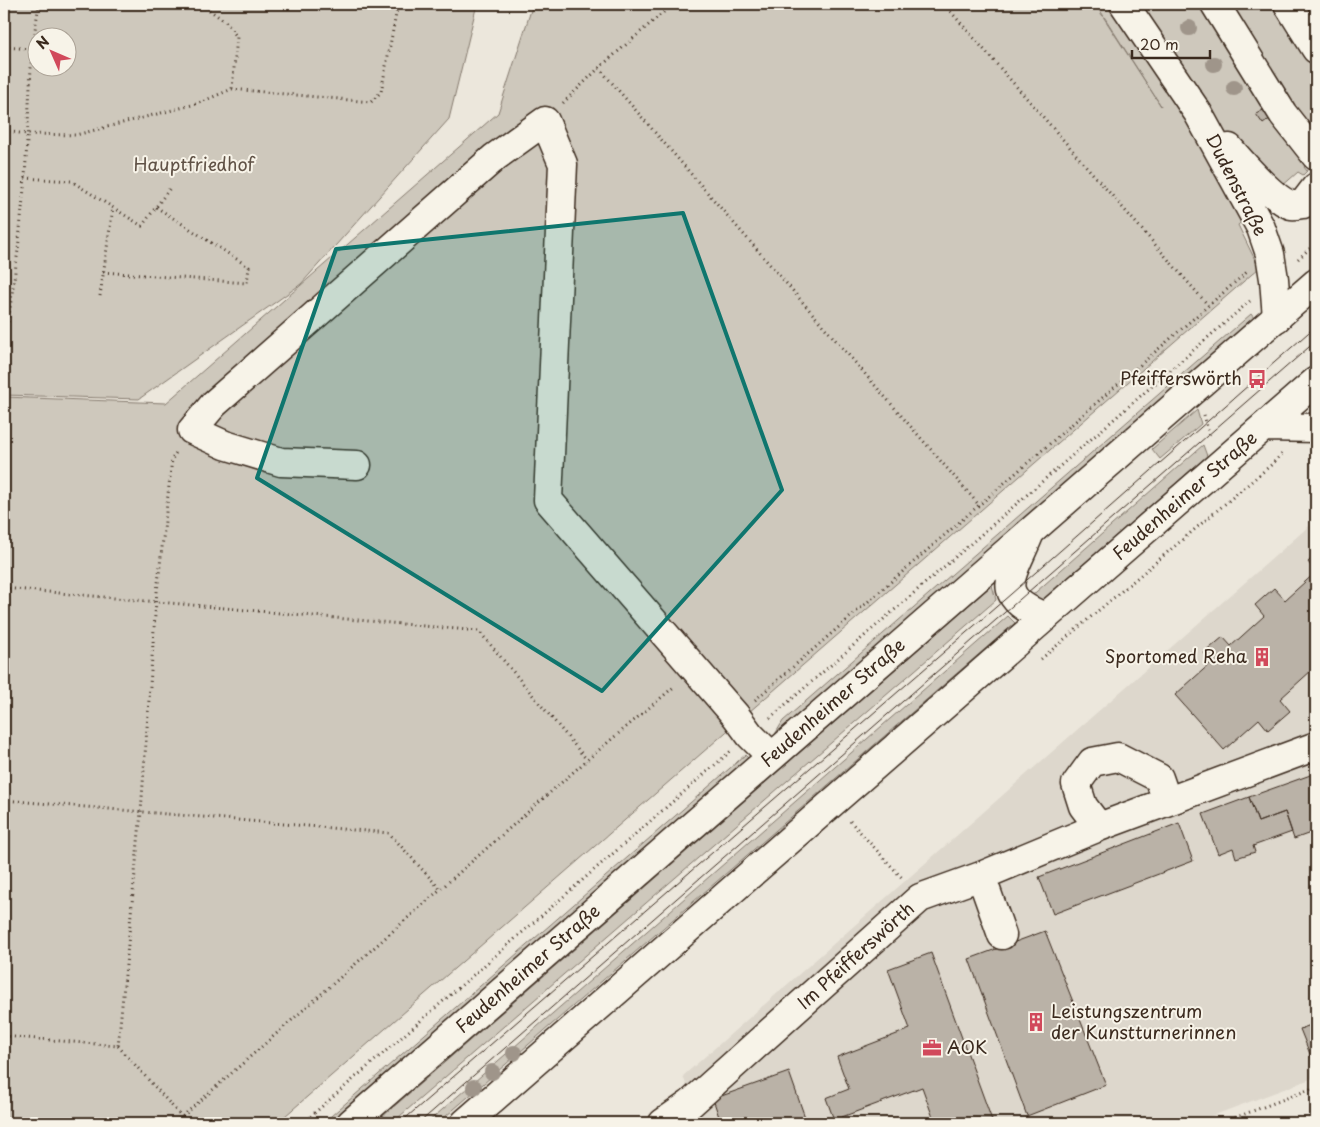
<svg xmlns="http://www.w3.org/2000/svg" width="1320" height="1127" viewBox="0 0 1320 1127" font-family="'Playpen Sans',sans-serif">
  <rect width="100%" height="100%" fill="#ece7dc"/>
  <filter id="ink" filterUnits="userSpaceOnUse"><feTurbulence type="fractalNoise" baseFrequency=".02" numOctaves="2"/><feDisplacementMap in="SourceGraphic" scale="10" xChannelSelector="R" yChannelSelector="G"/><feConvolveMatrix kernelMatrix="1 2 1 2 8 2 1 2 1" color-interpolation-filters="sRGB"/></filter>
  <g filter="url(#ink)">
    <path fill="#ddd7cc" d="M1316 520V1077L1193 1123H700L683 1076Z"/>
    <path fill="#cec8bc" stroke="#84796d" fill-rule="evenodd" d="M4 4H477L449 119 301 284 139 399 4 395ZM38 38H68V68H38Z
      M533 4H1095L1161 106 1096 4H1276L1316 69V156L1304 167 1307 171 1303 175 1298 172 1238 225 1259 268 277 1123H4V397L166 403 498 113Z
      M1251 314 1254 318 774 736 783 721Z
      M1197 410 1201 424 1160 459 1152 449Z
      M1203 445 1207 456 1038 604 1028 599Z
      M992 585 996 600 392 1123H375Z
      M1008 616 1015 623 438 1123H427Z
      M745 755 749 759 330 1123H323Z"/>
    <path fill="#bab2a7" stroke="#3b2a1e" d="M1265 109 1271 118 1263 124 1256 114Z
      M1316 554V572L1308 562Z
      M1316 572V675L1312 670 1280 699 1290 711 1268 730 1259 719 1224 750 1175 695 1212 662 1204 653 1223 637 1231 646 1264 616 1255 605 1274 588 1285 600Z
      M1316 773V831L1294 839 1285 812 1258 822 1249 797Z
      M1249 797 1258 822 1285 812 1292 832 1253 846 1255 852 1236 858 1233 848 1218 854 1203 814Z
      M1179 823 1193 861 1053 914 1039 877Z
      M1045 931 1106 1085 1027 1116 969 959Z
      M931 953 993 1123H935L922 1087 834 1120 826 1098 849 1089 837 1057 910 1029 888 969Z
      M1316 1023V1057L1312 1059 1300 1029Z
      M789 1072 807 1123H721L713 1099Z"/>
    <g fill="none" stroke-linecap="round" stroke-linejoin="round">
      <g stroke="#3b2a1e" stroke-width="31">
        <path id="minor" d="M1124 4 1198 113 1261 228 1270 254 1274 279 1277 318
          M1215 4 1283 114 1316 156
          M1288 4 1316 49
          M1229 148C1242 163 1273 199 1291 205 1295 206 1300 204 1303 204L1316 187
          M357 465 281 462 225 445 192 430 214 404 495 157 545 121 563 164 548 500 736 716 750 735 771 756
          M1099 827 1083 806 1076 784 1092 762 1118 757 1159 778 1167 801
          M981 876 1002 935
          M663 1123 690 1104 920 898 981 876 1099 827 1316 746"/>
      </g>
      <g stroke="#3b2a1e" stroke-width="31">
        <path id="major" d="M1264 427 1316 428
          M1029 535C1012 577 991 595 1045 617
          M351 1123 1316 283
          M465 1123 1316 381"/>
      </g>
      <path stroke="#3b2a1e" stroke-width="3" stroke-dasharray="1 4" stroke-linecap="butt" d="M201 4 226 22 237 37 232 89
        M944 4 1208 305
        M4 47 32 49
        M599 68 979 505
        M563 103 599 68 673 4
        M4 131 27 134 76 135 196 104 232 89 371 102 381 92 398 4
        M25 178 71 181 142 226 170 188
        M1298 259 1316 243
        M103 272 247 283 249 267 156 207
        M100 296 113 207
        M4 322 8 323 18 250 25 178 32 49 39 4
        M1204 415 1210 438
        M4 588 479 631 587 760
        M1041 659 1271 465 1282 454
        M755 700 1247 272
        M770 718 1250 301
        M4 800 389 833 441 890
        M850 821 903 879
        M4 1036 118 1046 141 812 156 601 172 459 177 451
        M118 1046 182 1117
        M175 1123 587 760 675 686
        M303 1123 731 751
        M1221 1123 1316 1087"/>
      <use href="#minor" stroke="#f7f3e8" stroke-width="28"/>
      <use href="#major" stroke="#f7f3e8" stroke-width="28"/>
      <path stroke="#3b2a1e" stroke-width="1" d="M400 1123 1011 594 1316 326
        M419 1123 1316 341"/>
    </g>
    <g fill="#9f958a">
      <circle cx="1189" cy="28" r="8"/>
      <circle cx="1214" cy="64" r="8"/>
      <circle cx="1234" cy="88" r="8"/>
      <circle cx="514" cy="1053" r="8"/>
      <circle cx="492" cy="1072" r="8"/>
      <circle cx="474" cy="1087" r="8"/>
    </g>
  </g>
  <path fill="#0f766e" fill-opacity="0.2" stroke="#0f766e" stroke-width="4" stroke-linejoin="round" d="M683 213 782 490 602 691 257 478 336 249Z"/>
  <defs>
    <g id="bus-bare" transform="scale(1.5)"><path d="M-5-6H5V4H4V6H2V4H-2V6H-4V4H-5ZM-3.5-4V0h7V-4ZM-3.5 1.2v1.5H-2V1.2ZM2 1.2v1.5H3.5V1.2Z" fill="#d1495b" stroke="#f7f3e8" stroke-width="2.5" paint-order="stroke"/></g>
    <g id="building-bare" transform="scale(1.5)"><path d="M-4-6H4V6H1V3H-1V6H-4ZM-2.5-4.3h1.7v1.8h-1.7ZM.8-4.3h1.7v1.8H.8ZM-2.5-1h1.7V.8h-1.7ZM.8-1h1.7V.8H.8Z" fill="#d1495b" stroke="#f7f3e8" stroke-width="2.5" paint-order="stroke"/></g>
    <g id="office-bare" transform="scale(1.5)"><path d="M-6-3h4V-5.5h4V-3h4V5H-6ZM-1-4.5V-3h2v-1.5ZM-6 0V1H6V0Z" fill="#d1495b" stroke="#f7f3e8" stroke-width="2.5" paint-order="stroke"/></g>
  </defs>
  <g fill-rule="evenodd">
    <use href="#bus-bare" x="1257" y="379"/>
    <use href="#building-bare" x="1262" y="657"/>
    <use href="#building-bare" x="1036" y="1022"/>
    <use href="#office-bare" x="932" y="1048"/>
  </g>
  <g text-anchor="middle" stroke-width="4" stroke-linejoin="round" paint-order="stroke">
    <g font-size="18" fill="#605246" stroke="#f7f3e8">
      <text x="194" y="171">Hauptfriedhof</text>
    </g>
    <g font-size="18" fill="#3b2a1e" stroke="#f7f3e8">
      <text transform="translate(1236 185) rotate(63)" y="6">Dudenstraße</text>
      <text transform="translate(1185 496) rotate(-41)" y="6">Feudenheimer Straße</text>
      <text transform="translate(833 703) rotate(-41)" y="6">Feudenheimer Straße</text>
      <text transform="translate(856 956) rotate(-42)" y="6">Im Pfeifferswörth</text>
      <text transform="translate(528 969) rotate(-41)" y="6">Feudenheimer Straße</text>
    </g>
    <g font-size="18" fill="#3b2a1e" stroke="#f7f3e8" text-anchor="end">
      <text x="1242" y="385">Pfeifferswörth</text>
      <text x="1247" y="663">Sportomed Reha</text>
      <text x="1051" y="1018" text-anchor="start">Leistungszentrum<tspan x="1051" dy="21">der Kunstturnerinnen</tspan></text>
      <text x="947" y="1054" text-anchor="start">AOK</text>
    </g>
  </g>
  <rect width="1320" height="1127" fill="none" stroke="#f7f3e8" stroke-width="20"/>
  <rect x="10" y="10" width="1300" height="1107" fill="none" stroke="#3b2a1e" stroke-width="2" filter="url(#ink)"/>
  <g transform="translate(52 52) rotate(315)"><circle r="24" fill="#f7f3e8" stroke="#aca397"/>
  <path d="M0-4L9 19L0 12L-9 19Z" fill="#d1495b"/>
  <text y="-8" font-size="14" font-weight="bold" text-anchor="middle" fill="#3b2a1e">N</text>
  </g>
  <path d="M1132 50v8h78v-8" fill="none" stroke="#3b2a1e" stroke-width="2.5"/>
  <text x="1140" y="50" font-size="15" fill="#3b2a1e" stroke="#f7f3e8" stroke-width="4" paint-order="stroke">20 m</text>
</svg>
